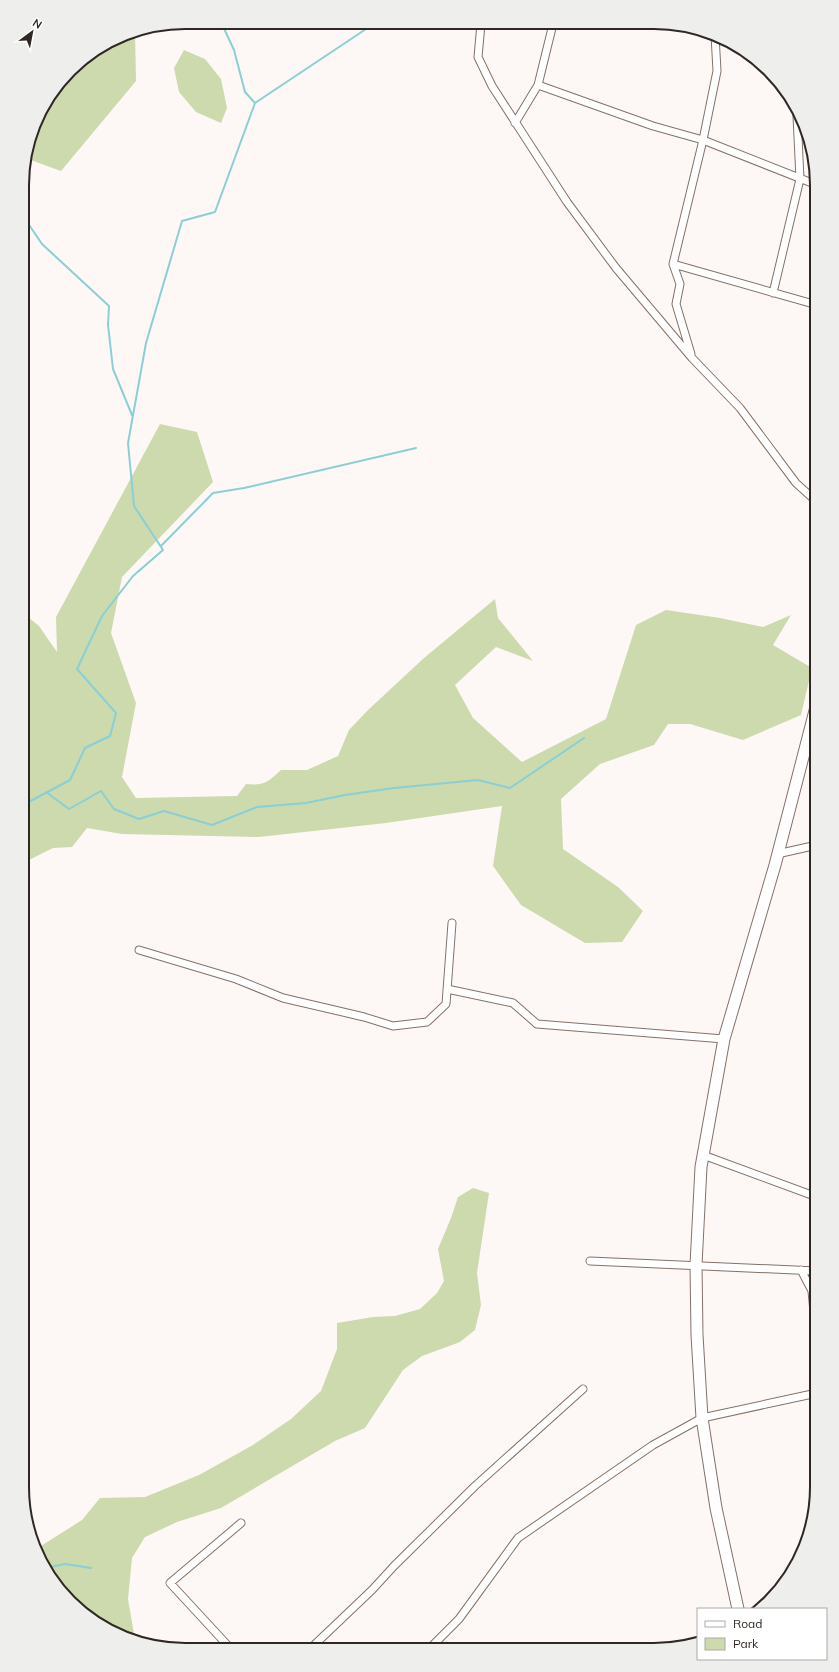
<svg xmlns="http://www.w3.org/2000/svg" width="839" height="1672" viewBox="0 0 839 1672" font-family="Mulish,sans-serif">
  <rect width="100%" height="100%" fill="#fdf8f6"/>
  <path fill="#ccdaae" d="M135 32 136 81 61 171 25 158 39 113 77 63 123 34Z
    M184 50 205 59 221 79 227 108 221 123 196 112 179 92 174 68Z
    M160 424 197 432 213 482 122 577 111 633 136 703 122 777 136 798 237 796 246 784C264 786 268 782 281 770H307L338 756 349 730 368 710 424 658 495 599 498 618 533 661 496 647 455 685 473 718 522 762 606 719 636 625 666 610 720 618 763 627 791 615 773 645 812 668 801 715 743 740 690 724H668L654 745 600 764 561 799 563 849 618 887 643 911 622 942 585 943 521 905 493 866 502 806 386 823 259 837 122 834 87 828 72 847 53 848 23 863V613L39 626 57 652 56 617Z
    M473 1188 489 1193 477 1273 481 1305 475 1330 460 1342 422 1356 403 1370 365 1428 335 1441 221 1508 177 1522 145 1537 132 1558 128 1599 134 1634 143 1642 113 1633 87 1608 70 1597 65 1595 50 1578 35 1548 41 1546 82 1520 100 1498 145 1497 199 1475 253 1445 291 1419 321 1391 337 1349V1323L373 1317 395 1316 420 1309 437 1293 444 1281 438 1249 451 1218 458 1197Z"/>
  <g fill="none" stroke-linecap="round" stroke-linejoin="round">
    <path stroke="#8acfd5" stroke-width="2" d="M221 22 234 50 245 92 255 103
      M23 216 42 244 109 306 108 325 113 369 132 415
      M161 546 213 493 244 488 416 448
      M46 792 69 809 101 791 114 809 139 819 164 811 212 825 257 807 306 803 345 795 394 788 478 780 510 788 584 738
      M23 805 70 780 85 748 110 736 116 713 77 669 102 616 133 576 163 550 134 506 128 443 146 343 182 221 215 212 255 103 375 23
      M45 1568 65 1564 91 1568"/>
    <g stroke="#847168" stroke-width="9">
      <path id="minor" d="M481 24 478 57 492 86 567 202 616 268 692 358 740 408 796 483 817 502
        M538 85 653 126 703 140 817 185
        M515 123 538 85 553 24
        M673 264 817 305
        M773 293 800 179 797 116
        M691 354 676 304 680 284 673 264 703 140 717 71 715 35
        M807 741 817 744
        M777 854 817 845
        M139 950 236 979 283 998 364 1017 393 1026 427 1022 446 1004 452 923
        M447 989 513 1003 537 1024 724 1039
        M703 1155 817 1197
        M590 1261 817 1271
        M801 1270 812 1291 816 1333
        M231 1649 170 1583 241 1523
        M310 1649 372 1590 394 1566 475 1486 583 1389
        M429 1649 459 1619 518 1538 653 1445 702 1418 817 1393"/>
    </g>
    <g stroke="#847168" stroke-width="13">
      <path id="highway" d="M738 1609 716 1508 702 1418 697 1335 696 1265 701 1167 724 1039 775 865 817 703"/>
    </g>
    <use href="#minor" stroke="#fff" stroke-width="7"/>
    <use href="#highway" stroke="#fff" stroke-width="11"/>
  </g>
  <path d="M0 0H839V1672H0ZM185 29H654A156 156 0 0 1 810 185V1487A156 156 0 0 1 654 1643H185A156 156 0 0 1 29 1487V185A156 156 0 0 1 185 29Z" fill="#eeeeed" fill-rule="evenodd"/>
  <path fill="none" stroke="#2f2723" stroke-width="2" d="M185 29H654A156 156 0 0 1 810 185V1487A156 156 0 0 1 654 1643H185A156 156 0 0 1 29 1487V185A156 156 0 0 1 185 29Z"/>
  <rect x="697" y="1608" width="130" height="52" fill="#ffffff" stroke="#aca9a7"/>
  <rect x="705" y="1621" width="20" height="6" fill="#ffffff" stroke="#aca9a7"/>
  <text x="733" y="1628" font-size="12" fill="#2f2723">Road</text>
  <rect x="705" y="1638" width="20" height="12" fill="#ccdaae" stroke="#aca9a7"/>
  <text x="733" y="1648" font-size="12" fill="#2f2723">Park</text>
  <g transform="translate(32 32) rotate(32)" stroke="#ffffff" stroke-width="3" paint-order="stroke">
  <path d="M0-3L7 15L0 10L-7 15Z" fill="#2f2723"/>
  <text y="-6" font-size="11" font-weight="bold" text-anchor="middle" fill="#2f2723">N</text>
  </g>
</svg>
